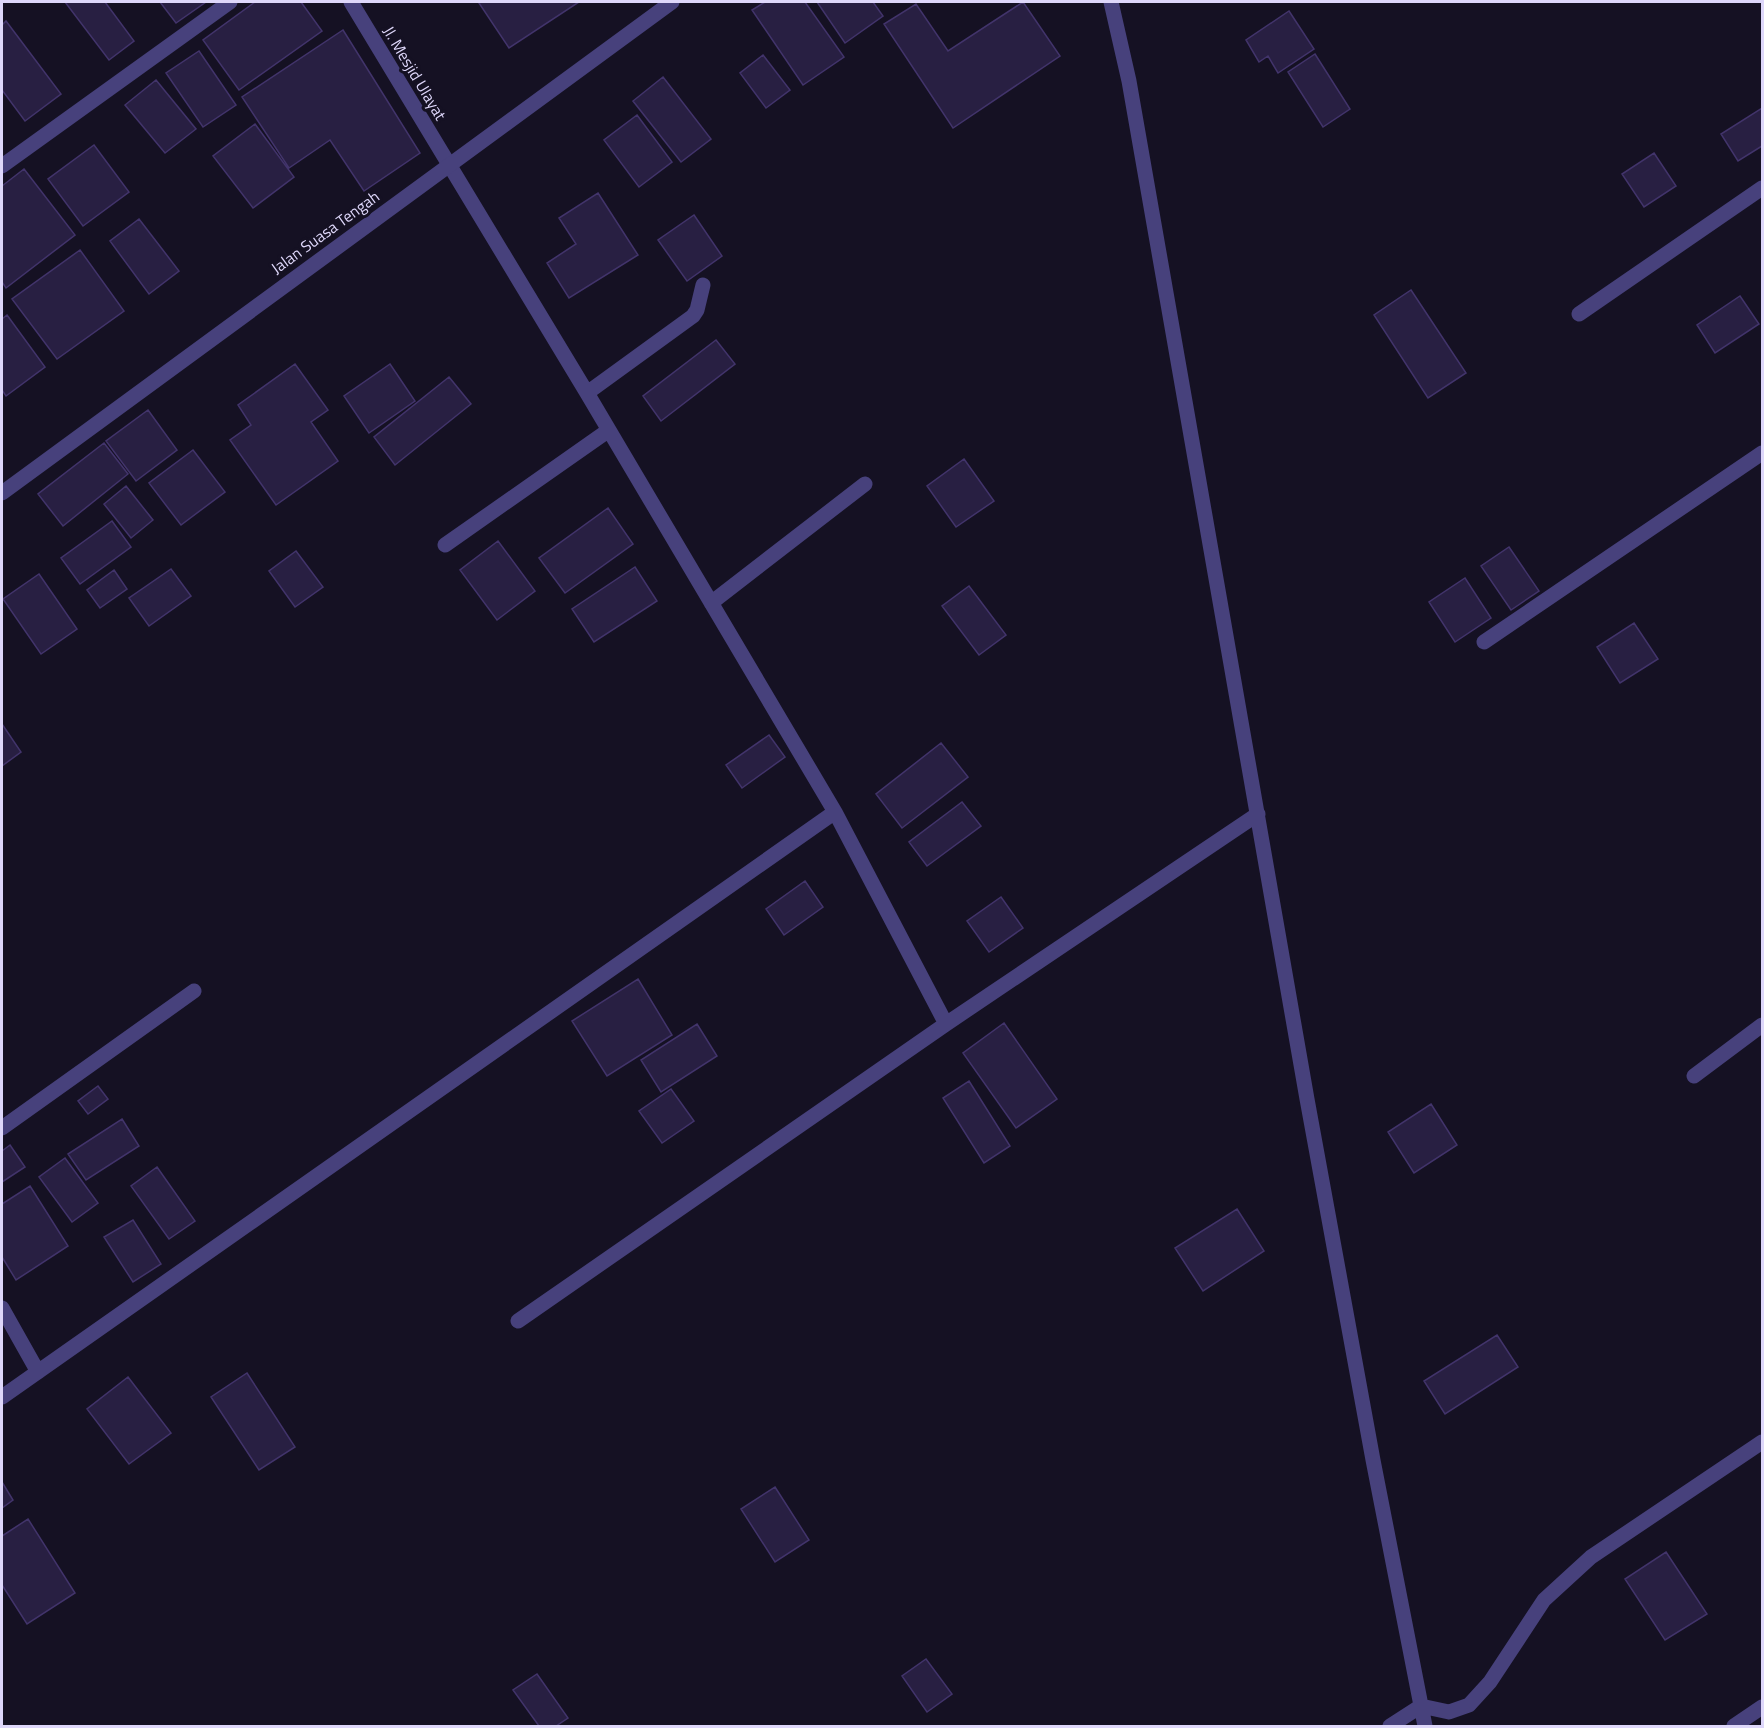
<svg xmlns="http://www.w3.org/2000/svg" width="1764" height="1728" viewBox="0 0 1764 1728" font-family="'Titillium Web',sans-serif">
  <rect width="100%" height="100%" fill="#151123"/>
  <path fill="#281f42" stroke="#42346b" stroke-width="1.5" d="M65 2H105L134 41 109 60Z
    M160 2H206L176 23Z
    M255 2H301L322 31 239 90 203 40Z
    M481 2H579L509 48 479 3Z
    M765 2H805L844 57 803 85 752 10Z
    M817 2H873L883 16 845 43Z
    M1023 2 1060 56 953 128 884 24 916 4 948 51Z
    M1289 11 1314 49 1278 73 1268 56 1259 62 1246 40Z
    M6 21 61 94 25 121 2 90V25Z
    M343 30 420 153 364 191 330 140 289 168 242 97Z
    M199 51 236 105 203 127 166 73Z
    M1315 54 1350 109 1323 127 1288 72Z
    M763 55 790 90 766 108 740 73Z
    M663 77 711 139 681 162 633 101Z
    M156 80 196 129 165 153 125 105Z
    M1762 108V146L1738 161 1721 134Z
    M637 115 672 162 639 187 604 140Z
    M255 124 294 177 253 208 213 156Z
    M94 145 129 192 83 226 48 179Z
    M1654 153 1676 186 1644 207 1622 174Z
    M24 169 75 235 6 288 2 282V186Z
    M598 193 638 255 569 298 547 263 576 244 559 218Z
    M694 215 722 256 687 281 658 240Z
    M139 219 179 271 149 294 110 241Z
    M80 250 124 311 57 359 12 299Z
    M1411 290 1466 373 1428 398 1374 315Z
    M1740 296 1759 324 1715 353 1697 325Z
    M7 315 45 367 6 396 2 390V319Z
    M716 340 735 364 661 421 643 396Z
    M295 364 328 410 311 422 338 461 276 505 230 440 251 425 238 405Z
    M390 364 415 401 369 433 344 396Z
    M449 377 471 404 395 465 374 437Z
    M148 410 177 450 136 481 106 441Z
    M104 443 128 474 63 526 38 494Z
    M193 450 225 492 181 525 149 483Z
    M964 459 994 501 956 527 927 486Z
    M126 486 153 520 131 538 104 504Z
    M608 508 633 544 565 593 539 558Z
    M112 521 131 547 80 584 61 558Z
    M498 541 535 591 497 620 460 570Z
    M1509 547 1539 591 1511 610 1481 566Z
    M296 551 323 587 295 607 269 571Z
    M635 567 657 601 594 642 572 609Z
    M171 569 191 596 149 626 129 598Z
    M114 570 127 589 100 608 87 590Z
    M39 574 77 629 41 654 3 599Z
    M1465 578 1491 618 1455 642 1429 602Z
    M969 586 1006 635 979 655 942 606Z
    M1634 623 1658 659 1620 683 1597 647Z
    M2 724 21 752 2 766Z
    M769 735 785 757 742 788 726 765Z
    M941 743 968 777 902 828 876 794Z
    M962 802 981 826 927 866 909 842Z
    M805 881 823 907 784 935 766 909Z
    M1001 897 1023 928 989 952 967 921Z
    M638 979 672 1035 607 1076 572 1021Z
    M1004 1023 1057 1099 1016 1128 963 1053Z
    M697 1024 717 1056 661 1092 641 1060Z
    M969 1081 1010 1146 984 1163 943 1098Z
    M98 1086 108 1099 88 1114 78 1101Z
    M671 1089 694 1121 662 1143 639 1111Z
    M1431 1104 1457 1145 1414 1173 1388 1132Z
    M122 1119 139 1146 86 1180 68 1154Z
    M10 1145 25 1167 2 1182V1151Z
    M65 1158 98 1203 72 1222 39 1177Z
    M157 1167 195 1221 169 1239 131 1186Z
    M30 1186 68 1246 16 1280 2 1257V1204Z
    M1237 1209 1264 1251 1203 1291 1175 1248Z
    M133 1220 161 1264 133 1282 104 1237Z
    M1497 1335 1518 1367 1445 1414 1424 1381Z
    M247 1373 295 1447 259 1470 211 1397Z
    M128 1377 171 1433 129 1464 87 1409Z
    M2 1482 13 1500 2 1508Z
    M775 1487 809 1540 775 1562 741 1509Z
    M28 1519 75 1593 27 1624 2 1585V1536Z
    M1666 1552 1707 1614 1665 1640 1625 1579Z
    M926 1659 952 1694 927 1712 902 1676Z
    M537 1674 568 1718 556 1726H539L513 1690Z"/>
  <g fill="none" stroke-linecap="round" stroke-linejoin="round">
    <path stroke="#47417c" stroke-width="15" d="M1579 314 1762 188
      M1484 642 1762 453
      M1694 1076 1762 1025"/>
    <path stroke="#47417c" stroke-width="15" d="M351 2 587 393 835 812 946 1024
      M1111 2 1129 81 1307 1099 1373 1460 1425 1726
      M2 166 230 2
      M587 393 693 316 697 310 703 285
      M445 545 609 430
      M711 603 865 484
      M2 1128 194 991
      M2 1308 38 1372
      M518 1321 946 1024 1258 814
      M2 1397 835 812
      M1390 1726 1421 1706 1449 1712 1469 1705 1490 1682 1544 1600 1591 1557 1762 1442
      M1734 1726 1762 1707"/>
    <path stroke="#47417c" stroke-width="15" d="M2 493 672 2"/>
  </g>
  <g text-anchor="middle" stroke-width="6" stroke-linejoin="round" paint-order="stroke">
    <g font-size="16" fill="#ded7fa" stroke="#151123">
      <text transform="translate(415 73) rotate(59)" y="6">Jl. Mesjid Ulayat</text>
      <text transform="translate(325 232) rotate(-36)" y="6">Jalan Suasa Tengah</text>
    </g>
  </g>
  <rect width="1764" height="1728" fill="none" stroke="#ded7fa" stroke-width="6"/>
</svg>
